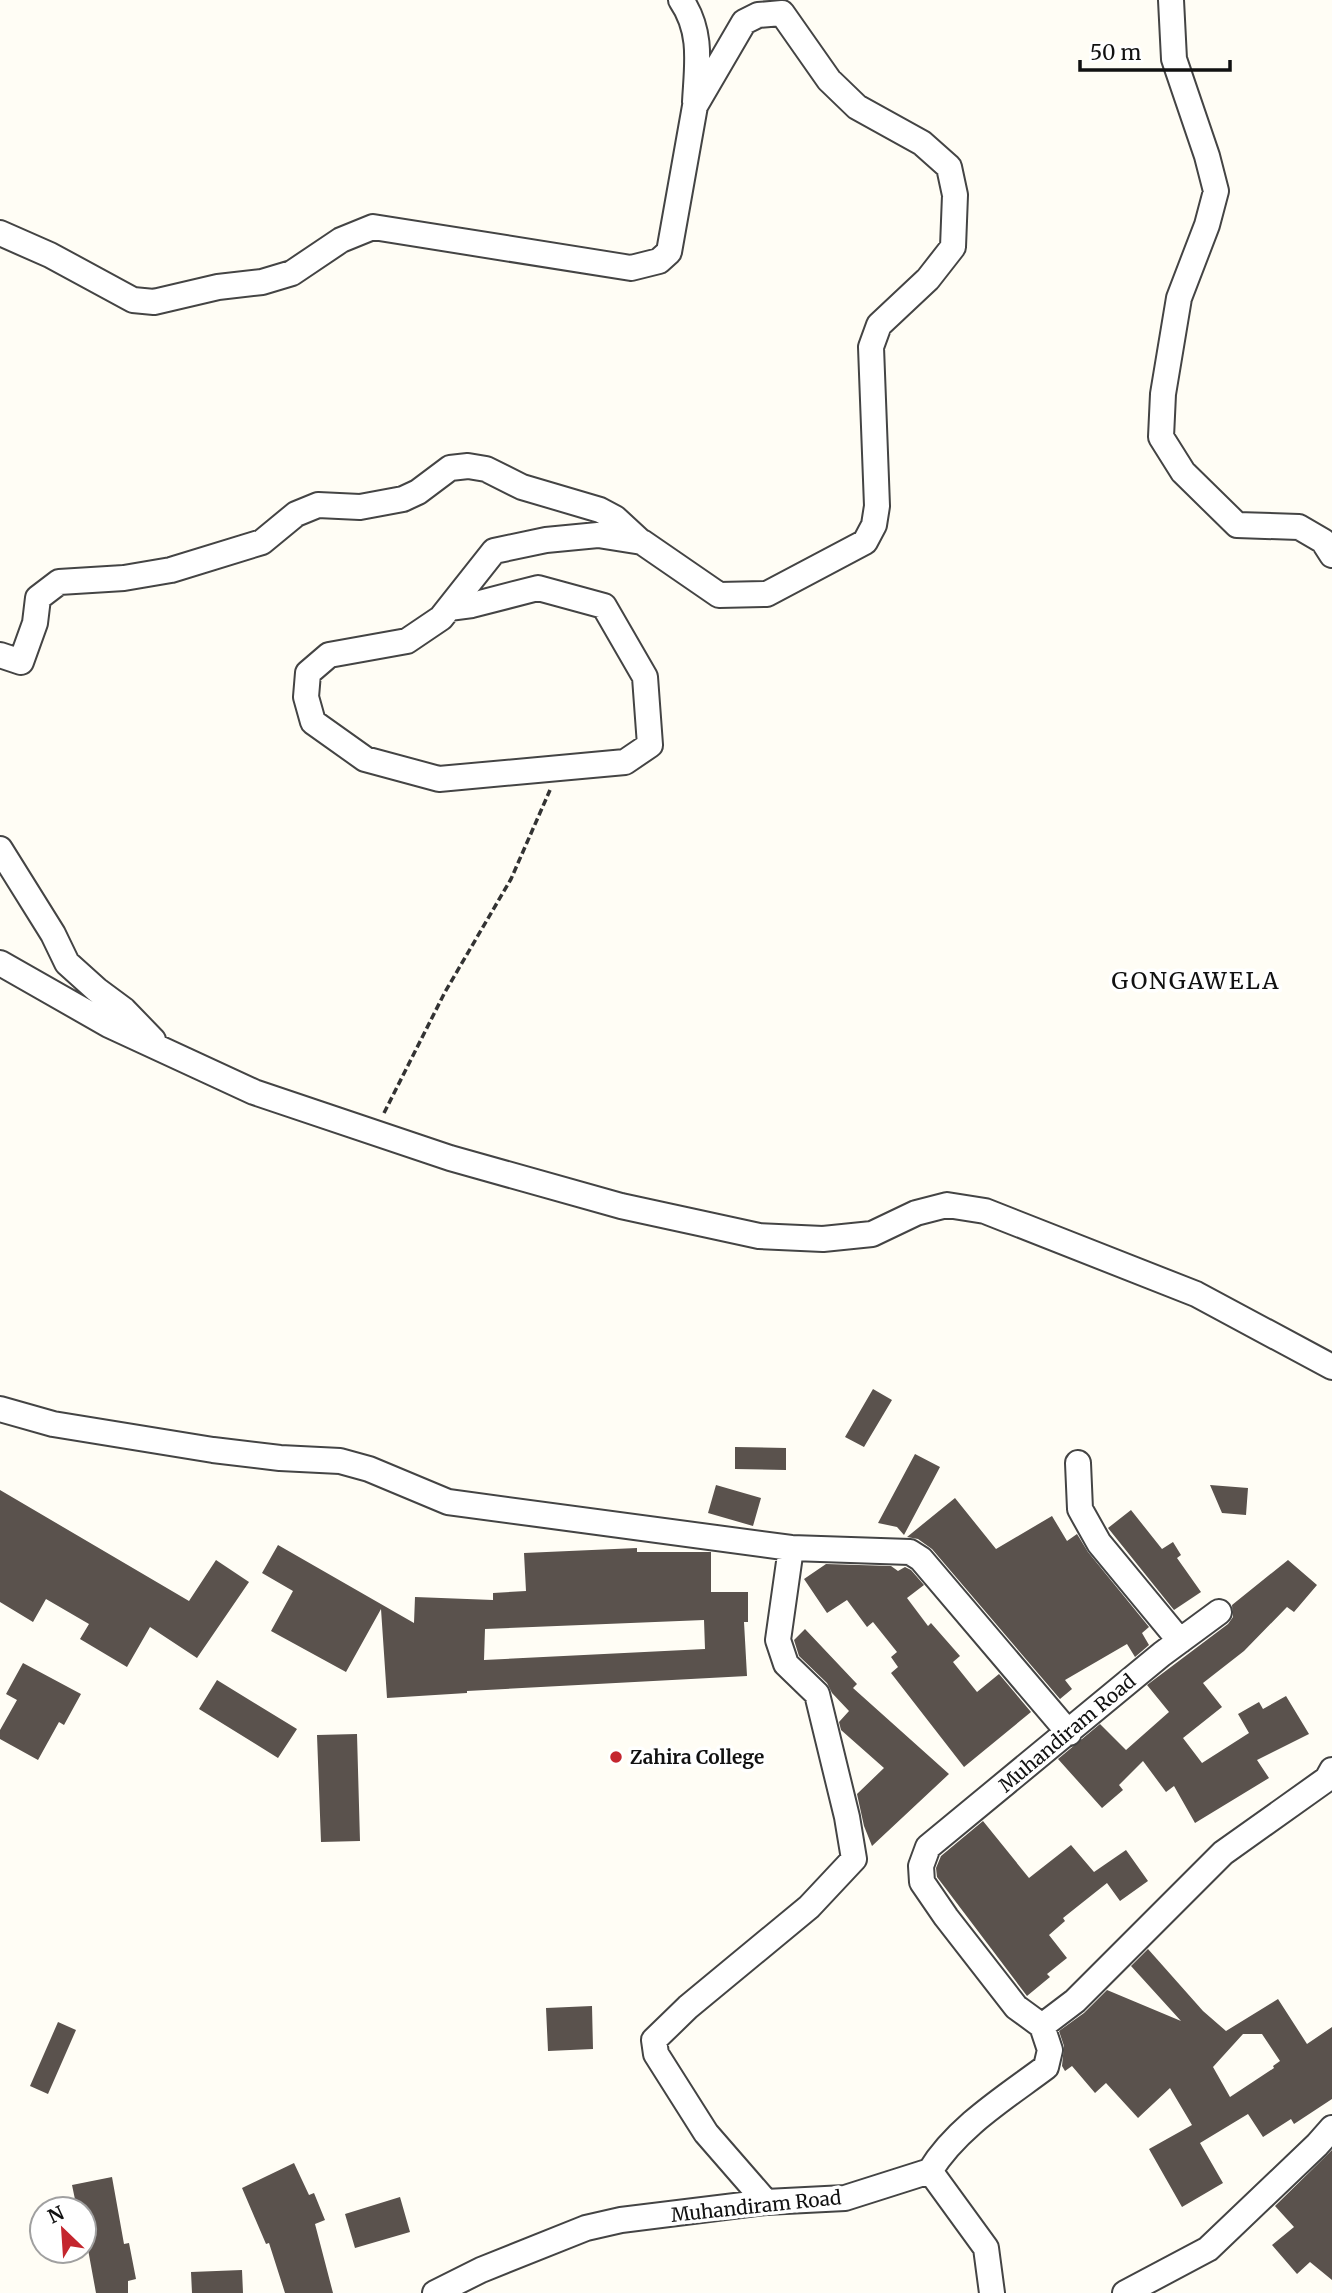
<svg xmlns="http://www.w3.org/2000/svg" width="1332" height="2293" viewBox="0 0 1332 2293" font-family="Merriweather,serif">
  <rect width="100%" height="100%" fill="#fffdf5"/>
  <path fill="#5a524d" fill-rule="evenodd" d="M873 1389 892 1400 864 1447 845 1437Z
    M735 1447 786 1448V1470L735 1469Z
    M915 1454 940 1467 904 1535 897 1527 878 1523Z
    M716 1485 761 1498 753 1526 708 1513Z
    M1210 1485 1248 1488 1246 1515 1222 1513Z
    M0 1490 189 1601 216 1560 249 1582 197 1658 150 1627 127 1667 80 1639 89 1624 46 1599 33 1622 0 1602Z
    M955 1498 996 1549 1052 1516 1067 1541 1077 1534 1088 1552 1149 1627 1142 1633 1149 1645 1135 1657 1127 1644 1065 1680 1072 1689 1060 1699 932 1549 918 1539 907 1537Z
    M1131 1510 1162 1549 1173 1542 1181 1555 1177 1558 1201 1592 1174 1610 1108 1528Z
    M278 1545 414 1623 415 1597 493 1600V1593L526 1591 524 1553 637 1548V1552H711V1592H748V1622H744L747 1676 467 1691V1693L387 1698 381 1609 346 1672 271 1631 293 1591 262 1573ZM704 1620 705 1649 484 1660 485 1629Z
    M1288 1560 1317 1585 1294 1612 1287 1607 1244 1651 1203 1683 1222 1707 1183 1738 1202 1763 1249 1733 1238 1714 1259 1702 1263 1709 1286 1696 1309 1734 1257 1760 1269 1778 1195 1823 1174 1786 1166 1792 1143 1761 1119 1785 1123 1790 1102 1808 1058 1759 1100 1724 1126 1750 1169 1712 1147 1685 1228 1624 1233 1617 1232 1605Z
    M826 1564 891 1566 898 1571 905 1567 911 1570 924 1585 907 1598 928 1626 931 1623 960 1656 953 1662 977 1692 999 1674 1031 1712 964 1767 891 1673 898 1667 891 1657 897 1652 873 1622 867 1627 847 1600 827 1613 804 1579Z
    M805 1629 857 1684 853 1688 949 1774 872 1846 864 1826 857 1794 884 1768 841 1730 839 1722 849 1711 832 1693 827 1683 799 1656 794 1640Z
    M23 1663 81 1694 64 1725 59 1722 38 1760 0 1739V1730L17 1700 6 1694Z
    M217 1680 297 1729 278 1758 199 1709Z
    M357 1734 360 1841 321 1842 317 1735Z
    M983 1821 1029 1878 1071 1845 1094 1872 1126 1850 1148 1881 1120 1901 1107 1883 1063 1918 1065 1921 1049 1935 1067 1958 1047 1974 1050 1977 1027 1996 937 1877 936 1868 941 1856Z
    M1148 1949 1203 2011 1226 2031 1278 1999 1307 2044 1332 2027V2099L1294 2124 1291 2119 1263 2137 1248 2114 1200 2143 1223 2183 1182 2207 1149 2149 1192 2125 1170 2088 1138 2118 1106 2083 1095 2093 1072 2066 1065 2071 1062 2066 1064 2046 1059 2031 1084 2013 1107 1990 1181 2021 1131 1966ZM1243 2034H1262L1280 2061 1273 2066 1274 2068 1230 2097 1213 2067Z
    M592 2006 593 2049 548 2051 546 2008Z
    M58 2022 76 2030 48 2094 30 2086Z
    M1332 2150V2280L1310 2262 1297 2274 1272 2245 1294 2227 1275 2206Z
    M294 2163 309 2195 314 2193 325 2220 315 2224 333 2293H285L269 2243 266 2244 242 2188Z
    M112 2177 124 2244 129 2243 136 2279 128 2281V2293H96L87 2244H84V2209H77L72 2185Z
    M400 2197 410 2232 355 2248 345 2214Z
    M242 2270 243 2293H192L191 2272Z"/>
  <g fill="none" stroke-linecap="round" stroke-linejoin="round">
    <g stroke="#444" stroke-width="28">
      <path id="minor" d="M681 0C703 32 697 65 695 102
        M1171 0 1174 59 1207 156 1216 191 1207 225 1179 298 1163 394 1161 437 1183 472 1237 525 1299 527 1323 541 1332 555
        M0 233 50 255 133 300 154 302 218 287 262 282 292 273 341 240 373 227 631 268 659 261 669 252 695 106 744 22 758 15 782 13 829 80 857 107 922 143 949 167 955 195 953 247 928 279 879 325 871 347 877 506 874 525 865 542 767 594 719 595 642 542 598 535 546 540 494 551 441 618 407 641 329 655 308 673 306 697 313 722 365 759 439 779 625 762 650 745 645 677 604 606 538 588 472 605 449 608
        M0 655 21 662 35 623 38 598 59 582 124 578 171 570 262 542 296 514 318 505 360 507 403 499 418 492 450 468 468 466 486 469 522 487 600 510 615 518 641 542
        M0 849 53 934 67 963 97 990 124 1010 153 1040
        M0 963 109 1025 254 1092 450 1158 621 1206 759 1236 823 1239 872 1234 916 1213 947 1205 985 1211 1196 1294 1332 1367
        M0 1409 53 1424 213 1450 280 1458 340 1461 369 1469 448 1502 791 1548 910 1552 921 1559 1069 1733
        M1078 1463 1080 1509 1099 1543 1180 1641
        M1042 2026 1016 2007 946 1917 922 1882 921 1866 928 1847 1162 1654 1219 1612
        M930 2171 986 2248 992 2293
        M766 2202 706 2133 656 2054 654 2040 688 2007 809 1907 854 1859 847 1817 817 1694 786 1664 778 1640 791 1548
        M435 2293 481 2270 586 2228 621 2220 766 2202 845 2198 930 2171C957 2127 1006 2097 1046 2067L1050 2050 1042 2026 1075 2001 1223 1853 1327 1779 1332 1770
        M1125 2293 1208 2249 1317 2145 1332 2128"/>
    </g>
    <path stroke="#333" stroke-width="3.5" stroke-dasharray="7 3.5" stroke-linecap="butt" d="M384 1113 445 992 511 879 550 790"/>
    <use href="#minor" stroke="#fff" stroke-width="24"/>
  </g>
  <circle fill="#c4262e" stroke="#fff" stroke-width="2.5" cx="616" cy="1757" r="7"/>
  <g text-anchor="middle" stroke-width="7" stroke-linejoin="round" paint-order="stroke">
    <g font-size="19" fill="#111" stroke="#fff">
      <text transform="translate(1067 1733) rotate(-40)" y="7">Muhandiram Road</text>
      <text transform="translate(756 2206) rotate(-6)" y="7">Muhandiram Road</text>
    </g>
    <g font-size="19" font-weight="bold" fill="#111" stroke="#fff" text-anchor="start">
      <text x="630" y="1764">Zahira College</text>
    </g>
    <g font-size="23" letter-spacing="2" fill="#111" stroke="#fff">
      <text x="1196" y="989">GONGAWELA</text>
    </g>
  </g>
  <g transform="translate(63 2230) rotate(335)"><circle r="33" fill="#ffffff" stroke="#a0a0a0" stroke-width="2"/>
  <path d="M0-5L12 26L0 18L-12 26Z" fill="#c4262e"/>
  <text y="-10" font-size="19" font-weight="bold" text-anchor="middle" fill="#111111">N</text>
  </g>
  <path d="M1080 60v10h150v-10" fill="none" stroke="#111111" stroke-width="3.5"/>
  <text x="1090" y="60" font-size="21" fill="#111111" stroke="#ffffff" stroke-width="5" paint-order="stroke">50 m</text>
</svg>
